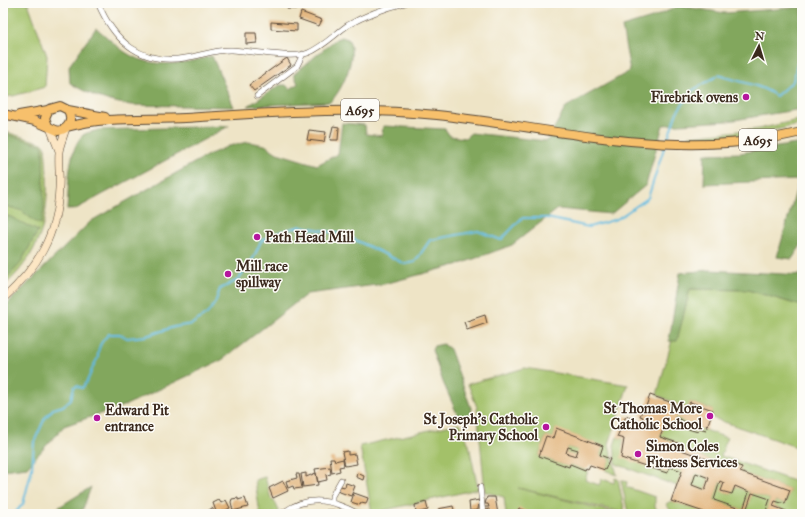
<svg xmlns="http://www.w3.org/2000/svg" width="805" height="517" viewBox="0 0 805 517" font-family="'IM FELL Great Primer',serif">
  <rect width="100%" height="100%" fill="#fdfcf7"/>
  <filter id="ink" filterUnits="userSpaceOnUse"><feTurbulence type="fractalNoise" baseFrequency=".025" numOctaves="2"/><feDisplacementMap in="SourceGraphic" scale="8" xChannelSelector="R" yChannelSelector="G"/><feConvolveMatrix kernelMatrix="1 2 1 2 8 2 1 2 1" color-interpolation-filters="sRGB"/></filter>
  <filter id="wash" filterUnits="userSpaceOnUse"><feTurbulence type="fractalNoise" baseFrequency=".012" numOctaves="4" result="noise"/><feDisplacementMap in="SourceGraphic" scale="16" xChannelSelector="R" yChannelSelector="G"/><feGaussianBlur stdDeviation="0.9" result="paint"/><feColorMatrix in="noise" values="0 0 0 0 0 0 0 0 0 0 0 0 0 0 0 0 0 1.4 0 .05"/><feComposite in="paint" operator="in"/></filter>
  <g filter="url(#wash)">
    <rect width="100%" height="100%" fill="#eee4c6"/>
    <path fill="#a3c169" stroke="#6f7644" d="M3 3H28L47 56 45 87 13 96 3 97Z
      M802 119V124C764 133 727 138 688 139L689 136 759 129Z
      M3 131 42 143 45 146C50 206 50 244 3 287Z
      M690 289 748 290 802 306V449L710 417 713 410 690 402 687 408 657 395 672 340H677Z
      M525 368 628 385 609 444 617 475 605 470 610 459 600 455 603 446 556 429 553 438 546 436 539 456 569 467 570 464 588 471 585 480 599 485 602 479 614 483 615 478 618 479 625 513 518 488 620 514H506L504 497 485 492 477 407 468 384Z
      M676 417 689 425 688 429 698 432 699 428 727 438 721 456 802 484V514H794L773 506 775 501 785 504 790 490 740 472 741 467 725 461 723 465 676 448 678 443 660 437 665 425 673 428Z
      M460 423 469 445 478 489 372 513 360 446Z
      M617 437 624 439 622 446 650 467 667 473 670 467 682 471 677 486 616 464 614 445Z
      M568 447 578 450 576 456 566 453Z
      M696 473 709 478 705 490 692 485Z
      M265 477 271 499 274 500 279 511 277 514H260L255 480Z
      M621 480 627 482 626 487 655 497V507L660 514 628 513Z
      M720 481 724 483 722 491 732 494 735 486 749 492 743 510 714 500Z
      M752 493 770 499 765 514H753L746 511Z
      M671 501 704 512V514H673L666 504Z"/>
    <path fill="#82a75d" stroke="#5e683e" d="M679 6 725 13 802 7V109L728 121 663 125 646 185 611 214 558 209 512 245 460 264 384 284 307 294 222 360 126 405 64 426 27 467 3 470V308L91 221 208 155 229 146 248 142 265 145 277 153 317 165 338 154 342 123 365 125 366 134 382 136 383 126 445 129 450 136 465 138 471 133 547 141 566 107 630 71 622 27 652 18Z
      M96 28C108 37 121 52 136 58 161 68 187 63 212 56L234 107 131 105C108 102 89 95 70 83L69 66Z
      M341 37 348 39C358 55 343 90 330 102L248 106 280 85H286L290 89 298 84 294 74 336 39Z
      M229 126 74 210 67 209C69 188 67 150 83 135 87 132 93 132 98 130Z
      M3 133 42 145 43 148 44 210 41 224 34 221 22 211 3 205Z
      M802 143V244L792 259 777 257 799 180 704 184 705 154 740 153Z
      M3 215 11 217 38 231 20 264 3 282Z
      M709 270 802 275V306L748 290 690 289 677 341H669L680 273Z
      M443 344 450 349 471 408 472 417 458 416 443 382 432 350 434 346Z
      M91 487 81 514H48Z"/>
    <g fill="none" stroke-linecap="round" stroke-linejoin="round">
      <path stroke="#63bbe0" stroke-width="2" d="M667 141 677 112 693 90 719 75C738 82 760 84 776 96L793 81 799 57 802 55
        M14 514 23 504 32 469 34 442 45 418 53 409 63 406 71 399 74 387 77 386 82 388C91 379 90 369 98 358 97 348 102 340 109 334H120L127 338 146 336 174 327 192 324 207 314 215 303 220 289 238 280 254 257 261 241 277 233 301 226 345 235 405 264 415 262 430 240 478 231 501 240 522 218H547L589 227 617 219 648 198 665 145"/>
    </g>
    <g id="blocks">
      <path fill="#e0af72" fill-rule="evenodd" d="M288 3H299L298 9H287Z
        M301 12 322 20 319 26 299 19Z
        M271 22 297 24V31L271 29Z
        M246 33H256L257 43 246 44Z
        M287 58 291 65 254 91 249 85Z
        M333 126 339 127 338 140H330Z
        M309 130 326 132 324 142 307 140Z
        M485 315 487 323 467 330 464 322Z
        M650 395 687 408 690 402 713 410 706 430 699 428 698 432 688 429 689 425 676 417 673 428 665 425 660 437 678 443 676 448 723 465 724 461 742 467 740 472 790 490 785 504 775 501 773 506 794 514H765L770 499 752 493 746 511 753 514H704V512L671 501 682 471 670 467 667 473 621 458 624 439 617 437 626 416 641 422 643 417 640 416 642 411 644 412ZM696 473 709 478 705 490 692 485ZM720 481 724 483 721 491 732 494 735 486 749 492 743 510 714 500Z
        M556 428 603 446 600 455 610 459 605 470 590 465 588 469 586 468 585 470 570 464 569 467 539 456 546 436 553 438ZM568 447 578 450 576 456 566 453Z
        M348 451V455L355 454 357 464 345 466 342 452Z
        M330 458H334L335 461 343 459 344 466 339 467 340 471 332 473Z
        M330 467 331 474 326 475 327 480 318 482 315 469Z
        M306 473V477L316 473 318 485 303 487 301 474Z
        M357 473 364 476 363 480 356 477Z
        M296 474H299L302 488 294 489 293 486 288 488 286 481 297 478Z
        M283 481 288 491 273 498 269 488Z
        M346 483 355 486 351 496 337 491 340 486 345 487Z
        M354 493 368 498 366 504 361 503 360 505 351 502Z
        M487 497H495L498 514H485L484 513 489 512V509L484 510V507H489L488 504H485Z
        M238 498V500L245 498 248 507 233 511 231 502 232 499Z
        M219 500 221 503 226 500 230 508 217 514 213 503Z
        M479 500 478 510 470 511 469 502Z
        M426 502 428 510 416 513 415 505Z
        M453 506 454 510 449 511 450 514H439L438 509Z
        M212 508 216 514H207L206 512Z
        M519 508 524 510 533 514H516Z
        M326 510H334V514H326Z
        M310 512H318V514H310Z"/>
    </g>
  </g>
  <g filter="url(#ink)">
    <use href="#blocks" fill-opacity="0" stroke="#564637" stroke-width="1"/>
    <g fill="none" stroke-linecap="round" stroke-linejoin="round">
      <g stroke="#564637" stroke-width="6">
        <path id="street" d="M98 3C114 41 140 65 185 58 201 56 216 49 232 50 251 51 292 59 308 53 323 47 335 34 348 25 366 15 385 8 405 3
          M257 96 297 66 303 54
          M480 487 483 514
          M332 502V496L341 480
          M284 512C309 494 333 500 359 514"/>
      </g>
      <g stroke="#564637" stroke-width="8">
        <path id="secondary" d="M50 128 59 151
          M3 299C38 267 57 236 59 188 60 176 58 164 59 152 60 144 64 136 66 128"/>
      </g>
      <g stroke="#564637" stroke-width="10">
        <path id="primary" d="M68 110 105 117
          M3 114 35 121 58 131C69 129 73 120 68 110L60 106 49 109 45 118 48 126
          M19 115 48 110
          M67 127C106 116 146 120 185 118 269 113 353 106 437 115 562 129 676 162 802 132"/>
      </g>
      <use href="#street" stroke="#fff" stroke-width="5"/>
      <use href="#secondary" stroke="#fce6c4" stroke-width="7"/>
      <use href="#primary" stroke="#f7c06c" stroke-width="8"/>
    </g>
  </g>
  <g fill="#b5179e" stroke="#fdfcf7" stroke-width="1.5">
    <circle cx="746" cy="97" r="4"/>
    <circle cx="257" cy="237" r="4"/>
    <circle cx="228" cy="274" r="4"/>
    <circle cx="710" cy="416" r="4"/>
    <circle cx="97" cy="418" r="4"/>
    <circle cx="546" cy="427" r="4"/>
    <circle cx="638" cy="454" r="4"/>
  </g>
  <g text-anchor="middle" stroke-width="3" stroke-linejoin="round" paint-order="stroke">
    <g fill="#fdfcf7" stroke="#75695f" stroke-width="1">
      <rect x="341" y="99" width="38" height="22" rx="3"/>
      <rect x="739" y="129" width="38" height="22" rx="3"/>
    </g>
    <g font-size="13" font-weight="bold" fill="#3b2a1e">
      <text x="360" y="115">A695</text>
      <text x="758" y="145">A695</text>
    </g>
    <g font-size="14" font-weight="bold" fill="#3b2a1e" stroke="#fdfcf7" text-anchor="start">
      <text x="738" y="102" text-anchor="end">Firebrick ovens</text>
      <text x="265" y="242">Path Head Mill</text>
      <text x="236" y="271">Mill race<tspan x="236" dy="16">spillway</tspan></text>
      <text x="702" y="413" text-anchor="end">St Thomas More<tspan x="702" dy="16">Catholic School</tspan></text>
      <text x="105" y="415">Edward Pit<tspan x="105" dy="16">entrance</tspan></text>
      <text x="538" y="424" text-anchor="end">St Joseph's Catholic<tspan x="538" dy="16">Primary School</tspan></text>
      <text x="646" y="451">Simon Coles<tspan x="646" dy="16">Fitness Services</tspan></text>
    </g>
  </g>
  <rect width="805" height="517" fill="none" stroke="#fdfcf7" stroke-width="16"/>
  <g transform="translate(759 46) rotate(5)" stroke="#fdfcf7" stroke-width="3" paint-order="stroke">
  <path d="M0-3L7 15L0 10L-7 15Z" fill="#3b2a1e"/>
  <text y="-6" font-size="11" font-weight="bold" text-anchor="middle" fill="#3b2a1e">N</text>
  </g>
</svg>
